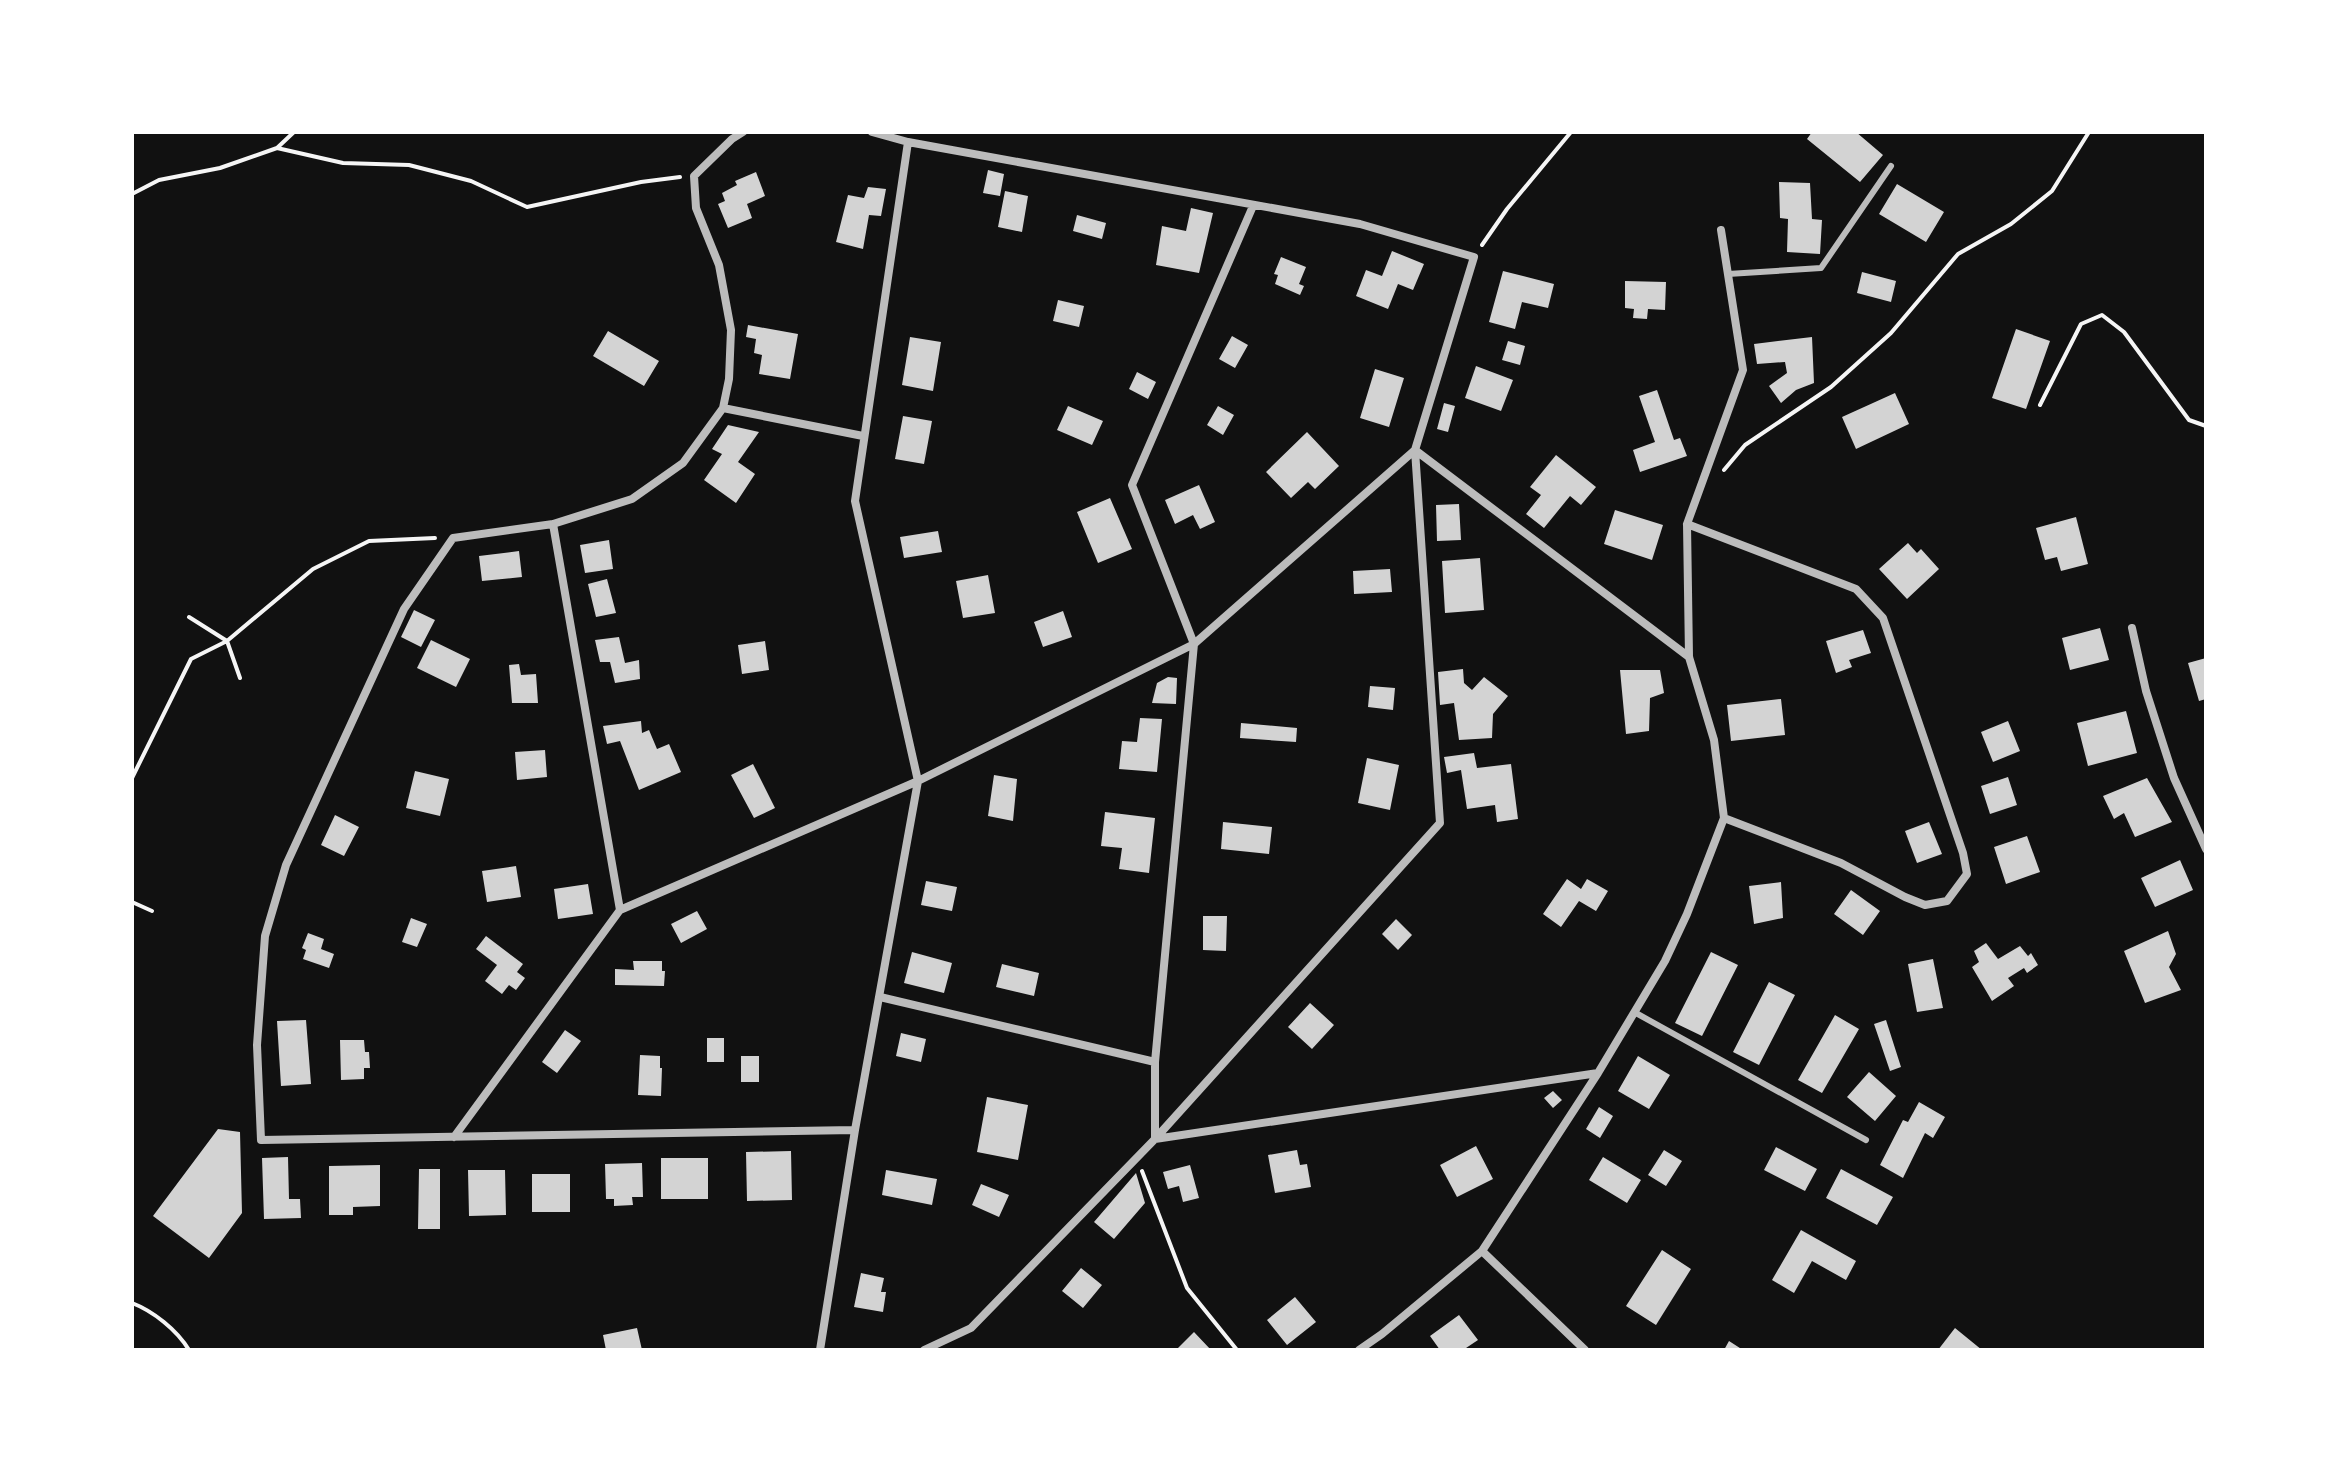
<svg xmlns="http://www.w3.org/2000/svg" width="2338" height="1482" viewBox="0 0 2338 1482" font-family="Manrope,sans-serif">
  <rect width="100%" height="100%" fill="#111"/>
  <path fill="#d3d3d3" d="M1812 132H1856L1883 155 1860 182 1807 139Z
    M988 170 1004 174 1000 196 983 193Z
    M756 172 765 196 747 204 752 218 728 228 718 204 725 201 722 193 737 185 735 181Z
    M1779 182 1810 183 1812 219 1822 220 1820 254 1787 252 1788 219 1780 218Z
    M1897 184 1944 212 1926 242 1879 214Z
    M868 187 886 189 881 216 869 215 863 249 836 242 848 195 864 198Z
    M1005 191 1028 196 1022 232 998 227Z
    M1191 208 1213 213 1199 273 1156 265 1162 226 1186 231Z
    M1077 215 1106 223 1102 239 1073 231Z
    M1392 251 1424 264 1413 290 1398 284 1388 309 1356 296 1366 270 1382 276Z
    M1281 257 1306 267 1299 284 1304 286 1300 295 1275 284 1278 275 1274 274Z
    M1503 271 1554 284 1548 308 1522 302 1515 329 1489 322Z
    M1862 272 1896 281 1891 302 1857 293Z
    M1625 281 1666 282 1665 310 1648 309 1647 319 1633 318 1634 309 1625 308Z
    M1058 300 1084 306 1079 327 1053 321Z
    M748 325 798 334 790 379 759 374 762 355 754 353 756 339 746 337Z
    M2016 329 2050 341 2026 409 1992 398Z
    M608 331 659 361 644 386 593 356Z
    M1232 336 1248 345 1235 368 1219 359Z
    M910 337 941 342 933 391 902 385Z
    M1812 337 1814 383 1796 390 1781 403 1769 386 1787 373 1785 362 1757 364 1754 344Z
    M1508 341 1525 346 1520 365 1502 360Z
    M1476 366 1513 380 1501 411 1465 398Z
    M1375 369 1404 378 1389 427 1360 418Z
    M1137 372 1156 382 1148 399 1129 389Z
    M1657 390 1674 440 1680 438 1687 456 1640 472 1633 450 1655 442 1639 396Z
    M1895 393 1909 424 1856 449 1842 417Z
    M1444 403 1455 406 1448 432 1437 429Z
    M1068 406 1103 421 1092 445 1057 430Z
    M1218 406 1234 415 1223 435 1207 425Z
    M903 416 932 421 924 464 895 459Z
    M728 425 759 432 738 462 755 474 736 503 704 480 722 454 712 449Z
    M1307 432 1339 466 1315 489 1308 482 1291 498 1266 472Z
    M1556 455 1596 487 1581 505 1570 496 1544 528 1526 514 1541 495 1530 487Z
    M1199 485 1215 522 1200 529 1193 515 1175 524 1165 500Z
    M1110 498 1132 549 1098 563 1077 512Z
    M1459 504 1461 540 1437 541 1436 505Z
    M1615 510 1663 525 1652 560 1604 544Z
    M2076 517 2088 564 2061 571 2057 557 2045 560 2036 528Z
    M938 531 942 552 904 558 900 537Z
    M609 540 613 569 585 573 580 545Z
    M1908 543 1917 553 1921 549 1939 569 1907 599 1879 569Z
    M519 551 522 577 482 581 479 556Z
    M1480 558 1484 610 1445 613 1442 561Z
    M1390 569 1392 592 1354 594 1353 571Z
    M988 575 995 613 963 618 956 581Z
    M607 579 616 613 596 617 588 584Z
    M414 610 435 620 421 647 401 637Z
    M1063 611 1072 637 1043 647 1034 622Z
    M2100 628 2109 660 2070 670 2062 638Z
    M1863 630 1871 653 1849 660 1852 667 1836 673 1826 641Z
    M619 637 625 663 639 660 640 679 615 683 610 662H600L595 640Z
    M431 640 470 659 456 687 417 668Z
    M765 641 769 670 742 674 738 645Z
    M2206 658V699L2199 701 2188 663Z
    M519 664 521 675 536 674 538 703H512L509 665Z
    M1463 669 1464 683 1472 690 1484 677 1508 696 1493 714 1492 738 1459 740 1454 703 1440 705 1438 672Z
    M1620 670H1660L1664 693 1650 698 1649 731 1626 734Z
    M1168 677 1177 678 1176 704 1152 703 1157 683Z
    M1370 686 1395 688 1393 710 1368 707Z
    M1781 699 1785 735 1731 741 1727 705Z
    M2126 711 2137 753 2088 766 2077 723Z
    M1140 718 1162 719 1157 772 1119 769 1122 741 1137 742Z
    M641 721 642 733 649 730 657 749 669 744 681 772 639 790 620 741 607 744 603 726Z
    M2008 721 2020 751 1993 762 1981 732Z
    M1241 723 1297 728 1296 742 1240 738Z
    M545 750 547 777 517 780 515 752Z
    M1474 753 1477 768 1511 764 1518 819 1497 822 1495 805 1467 809 1461 770 1447 773 1444 757Z
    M1367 758 1399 765 1390 810 1358 803Z
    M753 764 775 808 754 818 731 775Z
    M415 771 449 779 440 816 406 808Z
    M994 775 1017 779 1013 821 988 816Z
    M2008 777 2017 805 1990 814 1981 786Z
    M2147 778 2172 822 2135 837 2124 813 2114 819 2103 796Z
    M1105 812 1155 818 1149 873 1119 869 1122 848 1101 846Z
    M335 815 359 827 344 856 321 845Z
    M1223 822 1272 827 1269 854 1221 849Z
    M1929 822 1942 854 1917 863 1905 831Z
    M2027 836 2040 872 2006 884 1994 847Z
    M2180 860 2193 890 2155 907 2141 878Z
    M516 866 521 897 487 902 482 871Z
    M1567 879 1581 889 1587 879 1608 891 1596 911 1579 901 1561 927 1543 914Z
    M926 881 957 887 952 911 921 905Z
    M1781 882 1783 918 1754 924 1749 886Z
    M588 884 593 914 558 919 554 889Z
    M1851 890 1880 911 1863 935 1834 914Z
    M697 911 707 929 681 943 671 924Z
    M1203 916H1227L1226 951 1203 950Z
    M411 918 427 924 417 947 402 942Z
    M1396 919 1412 935 1398 950 1382 934Z
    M2168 931 2176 954 2169 967 2181 990 2145 1003 2124 951Z
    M308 933 324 939 321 949 334 954 329 968 303 959 306 950 302 948Z
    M486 936 523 964 517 972 525 978 516 990 509 985 502 994 485 981 497 965 476 949Z
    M1986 943 1998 959 2020 946 2028 956 2031 953 2038 965 2027 973 2024 968 2008 978 2014 986 1992 1001 1972 967 1979 962 1974 951Z
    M912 952 952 963 944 993 904 983Z
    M1711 952 1738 965 1702 1036 1675 1023Z
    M1933 959 1943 1008 1917 1012 1908 964Z
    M633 961H662V971H665L664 986 615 985V969L634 970Z
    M1002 964 1039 973 1034 996 996 987Z
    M1769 982 1795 995 1759 1065 1733 1052Z
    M1310 1003 1334 1025 1312 1049 1288 1027Z
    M1835 1015 1859 1029 1822 1093 1798 1080Z
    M306 1020 311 1084 281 1086 277 1021Z
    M1886 1020 1901 1067 1890 1071 1874 1024Z
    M565 1030 581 1041 557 1073 542 1062Z
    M901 1033 926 1039 921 1062 896 1056Z
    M707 1038H724V1062H707Z
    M340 1040H364L365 1052H369L370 1068H364V1079L341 1080Z
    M640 1055 660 1056V1068H662L661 1096 638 1095Z
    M741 1056H759V1082H741Z
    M1638 1056 1670 1075 1649 1109 1618 1091Z
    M1869 1072 1896 1096 1875 1121 1847 1097Z
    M1553 1091 1562 1100 1553 1108 1544 1098Z
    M987 1097 1028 1105 1018 1160 977 1152Z
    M1919 1102 1945 1117 1933 1138 1925 1133 1903 1178 1880 1165 1903 1120 1908 1122Z
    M1599 1107 1613 1116 1600 1138 1586 1129Z
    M218 1129 240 1132 242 1213 209 1258 153 1216Z
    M1476 1146 1493 1179 1457 1197 1440 1165Z
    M1776 1147 1817 1169 1805 1191 1764 1170Z
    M1297 1150 1300 1165 1307 1164 1311 1187 1275 1193 1268 1155Z
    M1664 1150 1682 1161 1666 1186 1648 1175Z
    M791 1151 792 1200 747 1201 746 1152Z
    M288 1157 289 1199H300L301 1218 264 1219 262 1158Z
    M1603 1157 1641 1180 1627 1203 1589 1180Z
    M661 1158H708V1199H661Z
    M642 1163 643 1197H632L633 1205 614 1206V1199H606L605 1164Z
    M380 1165V1206L353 1207V1215H329V1166Z
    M1190 1165 1199 1198 1183 1202 1179 1186 1168 1189 1163 1172Z
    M419 1169H440V1229H418Z
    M1841 1169 1893 1197 1877 1225 1826 1198Z
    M468 1170H505L506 1215 469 1216Z
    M886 1170 937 1179 932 1205 882 1195Z
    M1136 1173 1145 1203 1114 1239 1094 1222Z
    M532 1174H570V1212H532Z
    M981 1184 1009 1195 999 1217 972 1205Z
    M1801 1230 1856 1261 1846 1280 1812 1261 1794 1293 1772 1280Z
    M1662 1250 1691 1269 1656 1325 1626 1306Z
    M1081 1268 1102 1285 1083 1308 1062 1291Z
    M861 1273 884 1278 881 1292H886L883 1312 854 1307Z
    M1295 1297 1316 1322 1287 1345 1267 1320Z
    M1459 1315 1478 1340 1463 1350H1440L1430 1336Z
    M637 1328 642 1350H606L603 1335Z
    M1955 1328 1982 1350H1938Z
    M1194 1332 1211 1350H1176Z
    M1729 1341 1743 1350H1724Z"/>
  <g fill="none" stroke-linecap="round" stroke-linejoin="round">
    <path stroke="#f5f5f5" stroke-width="4" d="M277 148 294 132
      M132 194 159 180 220 168 277 148 343 163 409 165 471 181 527 207 641 182 680 177
      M1482 245 1507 209 1571 132
      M2040 405 2081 324 2102 315 2124 332 2189 420 2206 426
      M1724 470 1745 445 1831 387 1891 333 1958 254 2011 224 2052 191 2089 132
      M189 617 227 641 240 678
      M132 778 191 659 227 641 313 569 369 541 435 538
      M132 902 152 911
      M1142 1171 1187 1288 1237 1350
      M132 1303C153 1311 177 1330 189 1350"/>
    <path stroke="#bcbcbc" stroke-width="6" d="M1728 274 1821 268 1891 166
      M1634 1012 1866 1140"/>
    <path stroke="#bcbcbc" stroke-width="8" d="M743 132 732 139 694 176 696 208 719 265 731 330 729 379 723 408 683 463 632 499 553 524 453 538 404 609 286 865 265 936 257 1045 261 1140 855 1130
      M872 132 908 142 1360 224 1474 257 1415 450 1440 823 1155 1139 971 1328 924 1350
      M908 142 855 501 918 781 1194 644 1155 1062V1139L1598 1073 1482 1251 1585 1350
      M1253 206 1132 485 1194 644 1415 450 1689 657
      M723 408 863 436
      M553 524 620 910
      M1687 524 1856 589 1883 618 1963 853 1967 874 1947 901 1925 905 1905 897 1841 863 1724 818
      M2132 628 2146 691 2174 778 2206 849
      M880 997 1155 1062
      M1598 1073 1665 961 1687 914 1724 818 1714 740 1689 657 1687 524 1743 370 1721 230
      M454 1137 620 910 918 781 855 1130 820 1350
      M1359 1350 1382 1334 1482 1251"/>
  </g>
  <rect width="2338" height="1482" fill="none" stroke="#ffffff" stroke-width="268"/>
</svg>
